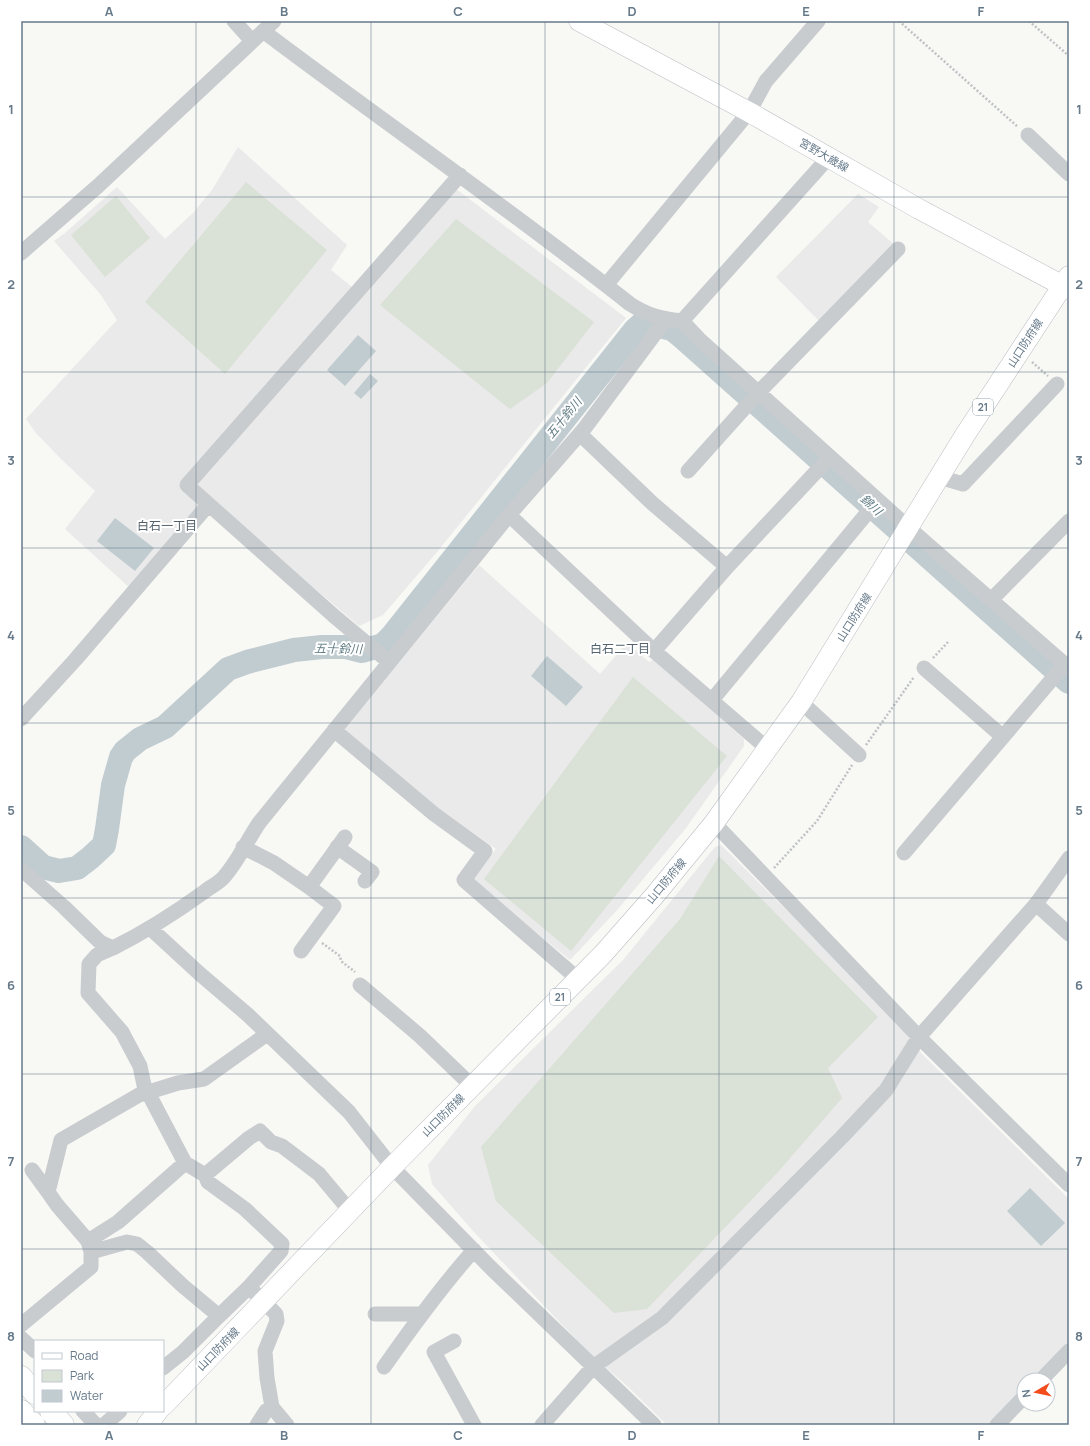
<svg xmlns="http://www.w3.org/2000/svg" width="1090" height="1446" viewBox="0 0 1090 1446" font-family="Manrope,'Noto Sans JP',sans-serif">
  <rect width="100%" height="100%" fill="#f8f8f5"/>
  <path fill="#e9eae9" d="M238 147 347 245 331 270 352 287 179 484 201 509 131 589 65 529 95 491 62 460 36 433 26 419 117 320 101 295 54 241 65 233 117 187 165 239 193 213 212 190Z
    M456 189 626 318 437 552 383 615 359 626 197 489 196 482Z
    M858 194 879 207 868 222 896 246 820 322 776 277Z
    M479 565 600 674 627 643 649 662 653 660 744 739V746L686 828 618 909 570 960 471 880 496 849 443 812 342 732Z
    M721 845 904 1027 905 1033 922 1054 1069 1199V1345L1034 1380H1024V1390L988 1425H667L626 1385 589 1353 473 1231 432 1184 428 1165 476 1105 623 960 715 847Z"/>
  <path fill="#dae1d6" d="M246 182 327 250 225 374 145 302Z
    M116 196 150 238 105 277 71 235Z
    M456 219 594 322 547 383 510 409 380 305Z
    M633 677 727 756 571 951 484 879Z
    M719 856 878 1017 828 1068 842 1098 778 1172 647 1309 614 1313 496 1201 481 1147 680 919Z"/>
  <path fill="#c1ccd1" d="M358 335 376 351 345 386 327 370Z
    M370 374 378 381 361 399 354 393Z
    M115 518 154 548 135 571 97 541Z
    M547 656 583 687 566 706 531 676Z
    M1030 1188 1065 1223 1041 1246 1007 1211Z"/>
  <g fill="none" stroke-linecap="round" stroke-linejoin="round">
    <path stroke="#c1ccd1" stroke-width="24" d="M21 847 43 867 59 871 77 868 90 858 104 845 107 829 113 785 121 757 125 751 140 739 165 727 228 669 247 662 294 650 322 647H346L362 651 383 645 392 636 635 330 644 322 672 329 681 336 1069 682"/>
    <g stroke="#bbbfc3" stroke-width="21">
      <path id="major" d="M579 21 749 112 919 209 1069 289
        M163 1406 392 1167 603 954 655 895 714 823 801 702 965 435 1069 276
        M147 1425 158 1411"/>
    </g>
    <g stroke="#babec1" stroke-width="23">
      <path id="highway" d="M21 1377 35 1393
        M21 1411 34 1425
        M51 1411 63 1425"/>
    </g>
    <path stroke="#bfc2c4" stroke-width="2.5" stroke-dasharray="2 2" stroke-linecap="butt" d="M899 21 1018 127
      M1029 21 1069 56
      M1032 362 1048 376
      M933 658 948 642
      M866 745 914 677
      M774 868 817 821 852 765
      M322 943 340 956 341 961 355 972"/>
    <path stroke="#c8cccf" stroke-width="15" d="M234 21 252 41
      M263 31C385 123 510 209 630 304 649 316 659 318 682 321L699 339 909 528 1069 668
      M1028 135 1069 174
      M21 253 98 186 274 21
      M606 285 749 112 766 81 818 21
      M682 321 829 157
      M580 434 652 503 727 567
      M688 471 758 393 898 249
      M939 477 963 484 1057 384
      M509 515 654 651 768 749
      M991 600 1069 521
      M654 651 727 567 830 457
      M389 662 334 616 187 485 460 175
      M924 668 1003 737
      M712 700 878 500
      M801 702 859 755
      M21 719 75 660 208 505
      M334 730 434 814 485 851 464 880 578 979
      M714 823 919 1037 1069 1185
      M243 847 274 863 309 887 334 906 301 951
      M337 847 372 872 365 881
      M904 853 1065 664
      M21 869 64 907 100 942 113 948C145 932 175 913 204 892 210 887 219 883 224 877 238 861 247 841 259 823L509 515 584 429 666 319
      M309 887 345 837
      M1036 904 1069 934
      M150 928 200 974 248 1015 349 1112 392 1167 491 1268 654 1425
      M113 948 97 955 89 964 88 993 122 1032 140 1066 144 1085 185 1163 205 1175 249 1138 260 1131 271 1142 282 1146 319 1174 350 1211
      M360 985 420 1036 472 1086
      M185 1163 118 1222 88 1241 57 1205 48 1192 61 1140 139 1095 178 1083 204 1079 267 1034
      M32 1170 48 1192
      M205 1175 208 1182 245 1209 282 1244 281 1251 249 1287 276 1314 277 1321 265 1351 267 1378 272 1407 287 1425
      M88 1241 91 1252 127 1242 137 1244 147 1252 183 1286 219 1316 249 1287
      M375 1314H421
      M21 1325 91 1267V1252
      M21 1338 35 1351
      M454 1341 434 1352 474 1425
      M384 1367C412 1327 441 1287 474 1250
      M163 1368 183 1352 219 1316
      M1041 1380 1069 1351
      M83 1411 96 1425
      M104 1425 120 1411
      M257 1425 266 1411 272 1407
      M542 1425 593 1367 662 1318 842 1137 886 1090 919 1037 1036 904 1069 858
      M997 1425 1024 1397"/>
    <use href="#major" stroke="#fff" stroke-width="20"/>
    <use href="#highway" stroke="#fff" stroke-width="22"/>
  </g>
  <path fill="none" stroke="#657989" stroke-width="1" stroke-opacity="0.55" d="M196 21V1425M371 21V1425M545 21V1425M719 21V1425M894 21V1425M21 197H1069M21 372H1069M21 548H1069M21 723H1069M21 898H1069M21 1074H1069M21 1249H1069"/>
  <g text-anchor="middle" stroke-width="4" stroke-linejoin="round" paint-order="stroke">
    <g fill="#fff" stroke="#93a1ac" stroke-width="1">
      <rect x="973" y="399" width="20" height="16" rx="3"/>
      <rect x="550" y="989" width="20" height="16" rx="3"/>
    </g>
    <g font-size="10" font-weight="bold" fill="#657989">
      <text x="983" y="411">21</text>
      <text x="560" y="1001">21</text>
    </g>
    <g font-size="11" fill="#657989" stroke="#fff">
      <text transform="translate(824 155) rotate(30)" y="4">宮野大歳線</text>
      <text transform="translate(1025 343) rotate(-57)" y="4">山口防府線</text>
      <text transform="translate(854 617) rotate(-58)" y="4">山口防府線</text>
      <text transform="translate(666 881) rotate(-50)" y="4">山口防府線</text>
      <text transform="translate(443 1115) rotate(-45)" y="4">山口防府線</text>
      <text transform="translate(218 1349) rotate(-46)" y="4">山口防府線</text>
    </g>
    <g font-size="12" font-style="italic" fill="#607b84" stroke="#fff">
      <text transform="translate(564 418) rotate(-51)" y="4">五十鈴川</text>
      <text transform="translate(871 505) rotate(42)" y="4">錦川</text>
      <text transform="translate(338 649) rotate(1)" y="4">五十鈴川</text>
    </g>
    <g font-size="12" fill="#53626d" stroke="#fff">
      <text x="167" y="530">白石一丁目</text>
      <text x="620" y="653">白石二丁目</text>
    </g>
  </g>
  <rect width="1090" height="1446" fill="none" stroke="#ffffff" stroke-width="44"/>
  <rect x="34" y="1340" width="130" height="72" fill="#ffffff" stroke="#c1c9d0"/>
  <rect x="42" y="1353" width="20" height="6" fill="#ffffff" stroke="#c1c9d0"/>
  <text x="70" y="1360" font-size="12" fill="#657989">Road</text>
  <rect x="42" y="1370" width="20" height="12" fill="#dae1d6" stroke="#c1c9d0"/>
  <text x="70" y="1380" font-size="12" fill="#657989">Park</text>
  <rect x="42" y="1390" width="20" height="12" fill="#c1ccd1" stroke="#c1c9d0"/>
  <text x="70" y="1400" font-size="12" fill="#657989">Water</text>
  <g transform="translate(1036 1392) rotate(261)"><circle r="19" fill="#ffffff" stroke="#c1c9d0"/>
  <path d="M0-3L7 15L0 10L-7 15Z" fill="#f24d1b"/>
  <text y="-6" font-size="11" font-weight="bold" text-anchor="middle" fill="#657989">N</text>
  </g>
  <rect x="22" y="22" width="1046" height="1402" fill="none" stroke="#657989" stroke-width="1.5"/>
  <g font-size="13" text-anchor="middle" font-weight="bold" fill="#657989">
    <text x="109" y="16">A</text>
    <text x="284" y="16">B</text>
    <text x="458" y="16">C</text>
    <text x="632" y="16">D</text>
    <text x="806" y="16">E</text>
    <text x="981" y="16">F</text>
    <text x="11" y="114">1</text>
    <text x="1079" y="114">1</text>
    <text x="11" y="289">2</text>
    <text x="1079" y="289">2</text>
    <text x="11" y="465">3</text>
    <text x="1079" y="465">3</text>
    <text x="11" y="640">4</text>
    <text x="1079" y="640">4</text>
    <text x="11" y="815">5</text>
    <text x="1079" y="815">5</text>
    <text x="11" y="990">6</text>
    <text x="1079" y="990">6</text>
    <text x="11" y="1166">7</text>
    <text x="1079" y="1166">7</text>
    <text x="11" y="1341">8</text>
    <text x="1079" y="1341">8</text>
    <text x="109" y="1440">A</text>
    <text x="284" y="1440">B</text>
    <text x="458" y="1440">C</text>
    <text x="632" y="1440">D</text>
    <text x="806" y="1440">E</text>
    <text x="981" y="1440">F</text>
  </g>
</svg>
